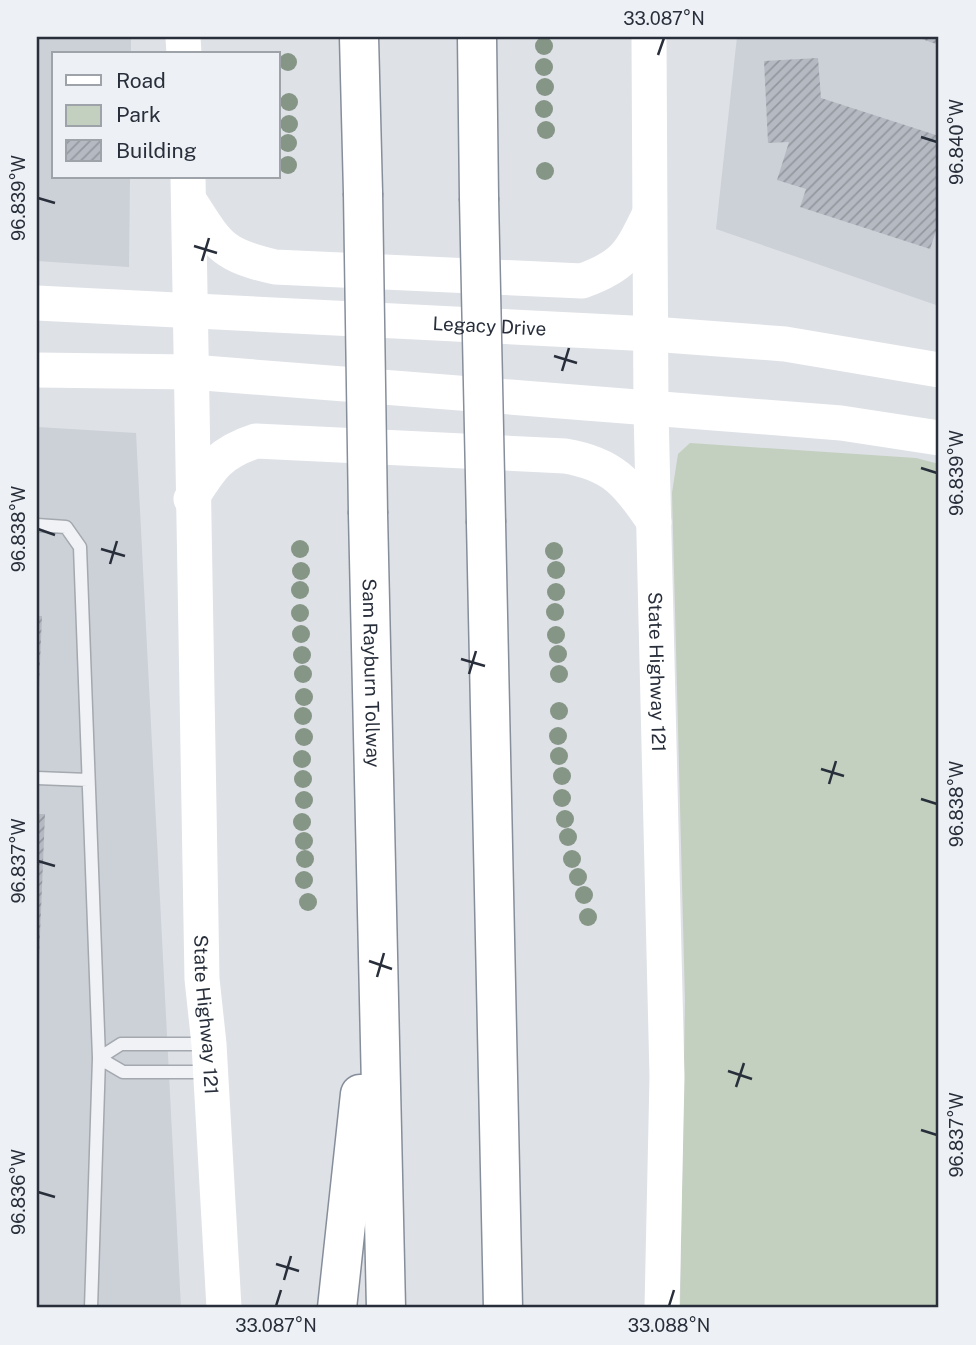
<svg xmlns="http://www.w3.org/2000/svg" width="976" height="1345" viewBox="0 0 976 1345" font-family="'Public Sans',sans-serif">
  <defs>
    <pattern id="building-hatch" width="6" height="6" patternUnits="userSpaceOnUse" patternTransform="scale(1.75)"><rect width="6" height="6" fill="#b5bac2"/><path d="M-1 1l2-2M0 6l6-6M5 7l2-2" fill="none" stroke="#93989f"/></pattern>
  </defs>
  <rect width="100%" height="100%" fill="#dee1e6"/>
  <path fill="#ccd0d7" d="M37 37H131V54H54V177H130L129 267 37 261Z
    M737 37H939V306L716 229Z
    M37 427 136 433 181 1308H37Z"/>
  <path fill="#c3cfbf" d="M690 443 916 458 939 464V1308H680L685 1000 672 493 678 454Z"/>
  <path fill="url(#building-hatch)" d="M916 37H939V45Z
    M818 58 821 98 939 136V232L936 231 930 249 800 207 806 189 777 180 789 142 768 143 764 61Z
    M37 616H42L39 687H37Z
    M37 814H45L39 960H37Z"/>
  <g fill="none" stroke-linecap="round" stroke-linejoin="round">
    <g stroke="#a4a8af" stroke-width="15">
      <path id="service" d="M37 525 66 527 80 547 99 1058 91 1308
        M37 778 88 780
        M205 1044H121L99 1058 123 1072H209"/>
    </g>
    <g stroke="#868e9b" stroke-width="41">
      <g id="motorway">
        <path d="M359 37 363 193"/>
        <path d="M477 37 479 198"/>
        <path id="s4" d="M368 514 386 1308"/>
        <path d="M486 523 503 1308"/>
        <path d="M337 1308 360 1094"/>
      </g>
    </g>
    <use href="#service" stroke="#f0f2f5" stroke-width="12"/>
    <g stroke="#fff" stroke-width="35">
      <path d="M183 37 184 54"/>
      <path id="s1" d="M649 37 651 411 667 1077 662 1308"/>
      <path id="s2" d="M188 177 202 979 209 1044 224 1308"/>
      <path d="M189 200C218 245 221 255 275 267L582 281C624 266 630 254 649 215"/>
      <path id="s3" d="M37 303 652 334 785 344 939 370"/>
      <path d="M37 370 191 372 841 423 939 438"/>
      <path d="M191 499C211 467 219 453 256 441L565 456C613 464 628 483 654 522"/>
    </g>
    <use href="#motorway" stroke="#fff" stroke-width="38"/>
    <g stroke="#868e9b" stroke-width="41" stroke-linecap="butt">
      <path id="motorway-bridge" d="M363 193 368 514
        M479 198 486 523"/>
    </g>
    <use href="#motorway-bridge" stroke="#fff" stroke-width="38"/>
  </g>
  <g fill="#859586">
    <circle cx="544" cy="46" r="9"/>
    <circle cx="288" cy="62" r="9"/>
    <circle cx="544" cy="67" r="9"/>
    <circle cx="545" cy="87" r="9"/>
    <circle cx="289" cy="102" r="9"/>
    <circle cx="544" cy="109" r="9"/>
    <circle cx="289" cy="124" r="9"/>
    <circle cx="546" cy="130" r="9"/>
    <circle cx="288" cy="143" r="9"/>
    <circle cx="288" cy="165" r="9"/>
    <circle cx="545" cy="171" r="9"/>
    <circle cx="300" cy="549" r="9"/>
    <circle cx="554" cy="551" r="9"/>
    <circle cx="556" cy="570" r="9"/>
    <circle cx="301" cy="571" r="9"/>
    <circle cx="300" cy="590" r="9"/>
    <circle cx="556" cy="592" r="9"/>
    <circle cx="555" cy="612" r="9"/>
    <circle cx="300" cy="613" r="9"/>
    <circle cx="301" cy="634" r="9"/>
    <circle cx="556" cy="635" r="9"/>
    <circle cx="558" cy="654" r="9"/>
    <circle cx="302" cy="655" r="9"/>
    <circle cx="303" cy="674" r="9"/>
    <circle cx="559" cy="674" r="9"/>
    <circle cx="304" cy="697" r="9"/>
    <circle cx="559" cy="711" r="9"/>
    <circle cx="303" cy="716" r="9"/>
    <circle cx="558" cy="736" r="9"/>
    <circle cx="304" cy="737" r="9"/>
    <circle cx="559" cy="756" r="9"/>
    <circle cx="302" cy="759" r="9"/>
    <circle cx="562" cy="776" r="9"/>
    <circle cx="303" cy="779" r="9"/>
    <circle cx="562" cy="798" r="9"/>
    <circle cx="304" cy="800" r="9"/>
    <circle cx="565" cy="819" r="9"/>
    <circle cx="302" cy="822" r="9"/>
    <circle cx="568" cy="837" r="9"/>
    <circle cx="304" cy="841" r="9"/>
    <circle cx="305" cy="859" r="9"/>
    <circle cx="572" cy="859" r="9"/>
    <circle cx="578" cy="877" r="9"/>
    <circle cx="304" cy="880" r="9"/>
    <circle cx="584" cy="895" r="9"/>
    <circle cx="308" cy="902" r="9"/>
    <circle cx="588" cy="917" r="9"/>
  </g>
  <path fill="none" stroke="#282f3b" stroke-width="2.5" d="M658 55 664 38M921 137 937 142M38 198 55 203M194 246 217 253M202 261 209 238M554 356 577 363M562 371 569 348M921 468 937 473M38 529 55 535M101 549 125 556M110 564 117 541M461 659 485 666M469 674 476 651M821 769 844 776M829 784 836 761M921 799 937 804M38 861 55 866M369 961 392 969M377 977 384 953M728 1071 752 1079M736 1087 744 1063M921 1130 937 1135M38 1192 55 1197M276 1264 299 1271M284 1280 291 1256M276 1306 281 1290M669 1306 674 1290"/>
  <g text-anchor="middle" stroke-width="6" stroke-linejoin="round" paint-order="stroke">
    <g font-size="19" fill="#282f3b" stroke="#edf0f4">
      <text dy="7" stroke="none"><textPath href="#s3" startOffset="453">Legacy Drive</textPath></text>
      <text dy="7" stroke="none"><textPath href="#s4" startOffset="159">Sam Rayburn Tollway</textPath></text>
      <text dy="7" stroke="none"><textPath href="#s1" startOffset="635">State Highway 121</textPath></text>
      <text dy="7" stroke="none"><textPath href="#s2" startOffset="838">State Highway 121</textPath></text>
    </g>
  </g>
  <rect width="976" height="1345" fill="none" stroke="#edf0f4" stroke-width="77"/>
  <rect x="52" y="52" width="228" height="126" fill="#edf0f4" stroke="#9ea3aa" stroke-width="2"/>
  <rect x="66" y="75" width="35" height="10" fill="#ffffff" stroke="#9ea3aa" stroke-width="2"/>
  <text x="116" y="88" font-size="21" fill="#282f3b">Road</text>
  <rect x="66" y="105" width="35" height="21" fill="#c3cfbf" stroke="#9ea3aa" stroke-width="2"/>
  <text x="116" y="122" font-size="21" fill="#282f3b">Park</text>
  <rect x="66" y="140" width="35" height="21" fill="url(#building-hatch)" stroke="#9ea3aa" stroke-width="2"/>
  <text x="116" y="158" font-size="21" fill="#282f3b">Building</text>
  <rect x="38" y="38" width="899" height="1268" fill="none" stroke="#282f3b" stroke-width="2.5"/>
  <g font-size="18" text-anchor="middle" fill="#282f3b">
    <text x="664" y="25">33.087°N</text>
    <text transform="translate(957 142) rotate(-90)" y="6">96.840°W</text>
    <text transform="translate(19 198) rotate(-90)" y="6">96.839°W</text>
    <text transform="translate(957 473) rotate(-90)" y="6">96.839°W</text>
    <text transform="translate(19 529) rotate(-90)" y="6">96.838°W</text>
    <text transform="translate(957 804) rotate(-90)" y="6">96.838°W</text>
    <text transform="translate(19 861) rotate(-90)" y="6">96.837°W</text>
    <text transform="translate(957 1135) rotate(-90)" y="6">96.837°W</text>
    <text transform="translate(19 1192) rotate(-90)" y="6">96.836°W</text>
    <text x="276" y="1332">33.087°N</text>
    <text x="669" y="1332">33.088°N</text>
  </g>
</svg>
